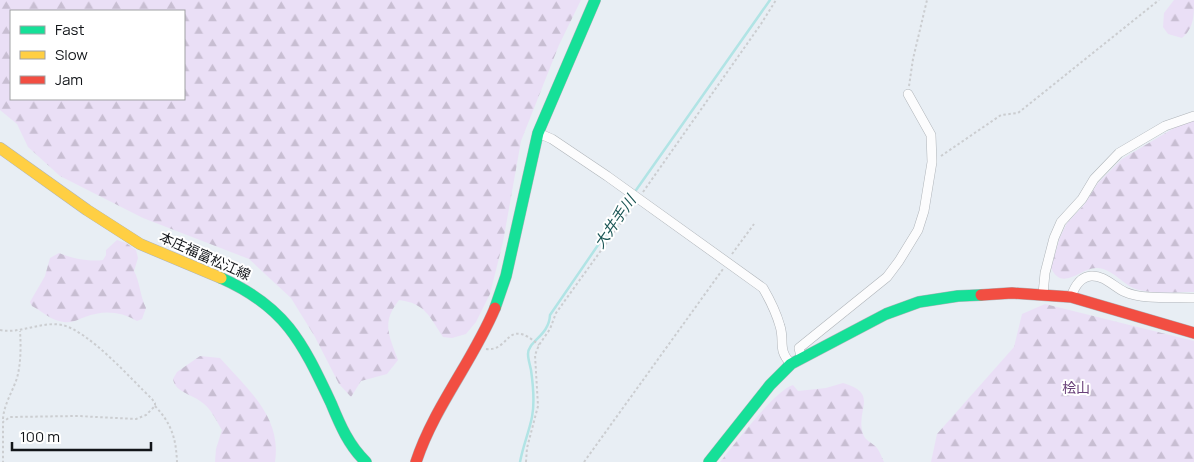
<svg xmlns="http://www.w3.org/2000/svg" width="1194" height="462" viewBox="0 0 1194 462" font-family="Manrope,'Noto Sans JP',sans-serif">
  <defs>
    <pattern id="forest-firs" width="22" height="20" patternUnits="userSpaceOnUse" patternTransform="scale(1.25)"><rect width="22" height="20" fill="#eadff6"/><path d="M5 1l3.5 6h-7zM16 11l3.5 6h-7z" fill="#c8bed2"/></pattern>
  </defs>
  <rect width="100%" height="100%" fill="#e8eef4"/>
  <path fill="url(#forest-firs)" fill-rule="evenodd" d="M0 0H581L559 45 521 141 503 242 490 294 476 322 466 334 452 338 443 337C430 317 425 303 399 300 381 323 389 335 398 360L387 374 361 381 351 397 339 384 315 337 291 298 249 259 143 218 60 176 28 147 17 124 0 110ZM11 11H184V99H11Z
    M1174 0H1194C1194 16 1194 28 1182 38L1168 34 1163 27 1164 13Z
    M1194 119V292C1176 292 1156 294 1139 290 1123 286 1115 270 1098 268 1081 266 1063 293 1051 268L1060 237 1067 223 1084 205 1098 183 1122 159 1179 125Z
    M117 240 126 243 136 250 138 258 134 271C140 282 140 296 146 308L142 319 137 321C120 311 103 310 85 317 74 321 71 324 59 321 50 319 40 310 32 306L30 302 45 276 50 258 59 253C70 258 90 262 103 260L106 255V250Z
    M1045 304 1194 341V462H931L937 434 1014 347 1022 314Z
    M200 356 220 358C247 389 282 416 275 462H215L216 449 222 430C215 419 212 409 200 401 191 394 175 392 173 379L177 372Z
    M843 383C880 394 855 409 863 434 866 442 872 442 877 448 880 452 882 458 884 462H720C734 445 775 390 793 385L798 391 826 388Z"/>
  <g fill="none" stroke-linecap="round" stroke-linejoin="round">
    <path stroke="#b1e4e5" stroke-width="2.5" d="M634 193 770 0
      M520 462C523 446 529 432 532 417 535 402 533 384 531 370 530 365 528 359 528 354 528 341 549 336 550 315L631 197"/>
    <g stroke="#afb4b9" stroke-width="10">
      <path id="street" d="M538 133 552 139 607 176 763 288C770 300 776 312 780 326 785 342 777 349 791 364
        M1043 294 1045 273 1054 238 1061 222 1082 199 1094 179 1119 153 1165 126 1194 116
        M1071 297C1074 288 1079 277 1091 276 1104 275 1114 287 1125 292 1143 300 1174 297 1194 298
        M801 357 799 348 887 277 899 261 918 230 924 211 932 162 931 135 908 94"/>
    </g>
    <g stroke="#afb4b9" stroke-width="12">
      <path id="fast" d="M221 278C286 307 302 342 331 403 340 425 349 446 366 462
        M495 308 506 276 538 133 595 0
        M709 462 770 385 791 364 886 314 919 302 958 296 981 295"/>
    </g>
    <g stroke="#afb4b9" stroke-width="12">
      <path id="slow" d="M0 148 87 210 140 244 221 278"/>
    </g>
    <g stroke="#afb4b9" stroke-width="12">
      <path id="jam" d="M981 295 1012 293 1071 297 1194 333
        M416 462C434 407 473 361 495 308"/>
    </g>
    <path stroke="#cbcdd0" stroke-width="2" stroke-dasharray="2.5 2.5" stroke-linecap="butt" d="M909 86 913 59 927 0
      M941 156 1001 115 1018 113 1159 0
      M643 192 761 24 776 0
      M732 254 754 224
      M0 330C21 334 41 321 62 325 89 331 131 379 152 399L155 403V406L146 415 136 419 78 416 10 417 3 422V462
      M486 349C511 352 505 316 539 345
      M155 406C172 424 176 439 177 462
      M3 419C4 404 12 393 17 378 21 363 21 346 20 331
      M526 462 527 448 538 406 535 355 539 345 550 329 556 313 633 206
      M584 462 723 269"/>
    <use href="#street" stroke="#fcfcfd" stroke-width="9"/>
    <use href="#fast" stroke="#16e098" stroke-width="11"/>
    <use href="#slow" stroke="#ffcf43" stroke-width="11"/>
    <use href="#jam" stroke="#f24e42" stroke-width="11"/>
  </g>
  <g text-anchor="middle" stroke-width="4" stroke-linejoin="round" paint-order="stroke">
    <g font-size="14" fill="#121519" stroke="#fff">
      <text transform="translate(205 256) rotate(24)" y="5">本庄福富松江線</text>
    </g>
    <g font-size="14" fill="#6a427a" stroke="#fff">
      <text x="1076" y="393">桧山</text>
    </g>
    <g font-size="15" font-style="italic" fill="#1b5655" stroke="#fff">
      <text transform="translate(615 222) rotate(-55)" y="5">大井手川</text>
    </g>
  </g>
  <rect x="10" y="10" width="175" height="90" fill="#ffffff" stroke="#a0a1a3"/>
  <rect x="20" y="26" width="25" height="8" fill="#16e098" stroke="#a0a1a3"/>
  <text x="55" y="35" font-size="15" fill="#121519">Fast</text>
  <rect x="20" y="51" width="25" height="8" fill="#ffcf43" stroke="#a0a1a3"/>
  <text x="55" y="60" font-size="15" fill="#121519">Slow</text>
  <rect x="20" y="76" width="25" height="8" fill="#f24e42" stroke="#a0a1a3"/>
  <text x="55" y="85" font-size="15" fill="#121519">Jam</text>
  <path d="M12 442v8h139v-8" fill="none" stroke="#121519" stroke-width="2.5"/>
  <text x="20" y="442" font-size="15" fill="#121519" stroke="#ffffff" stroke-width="4" paint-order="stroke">100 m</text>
</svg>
